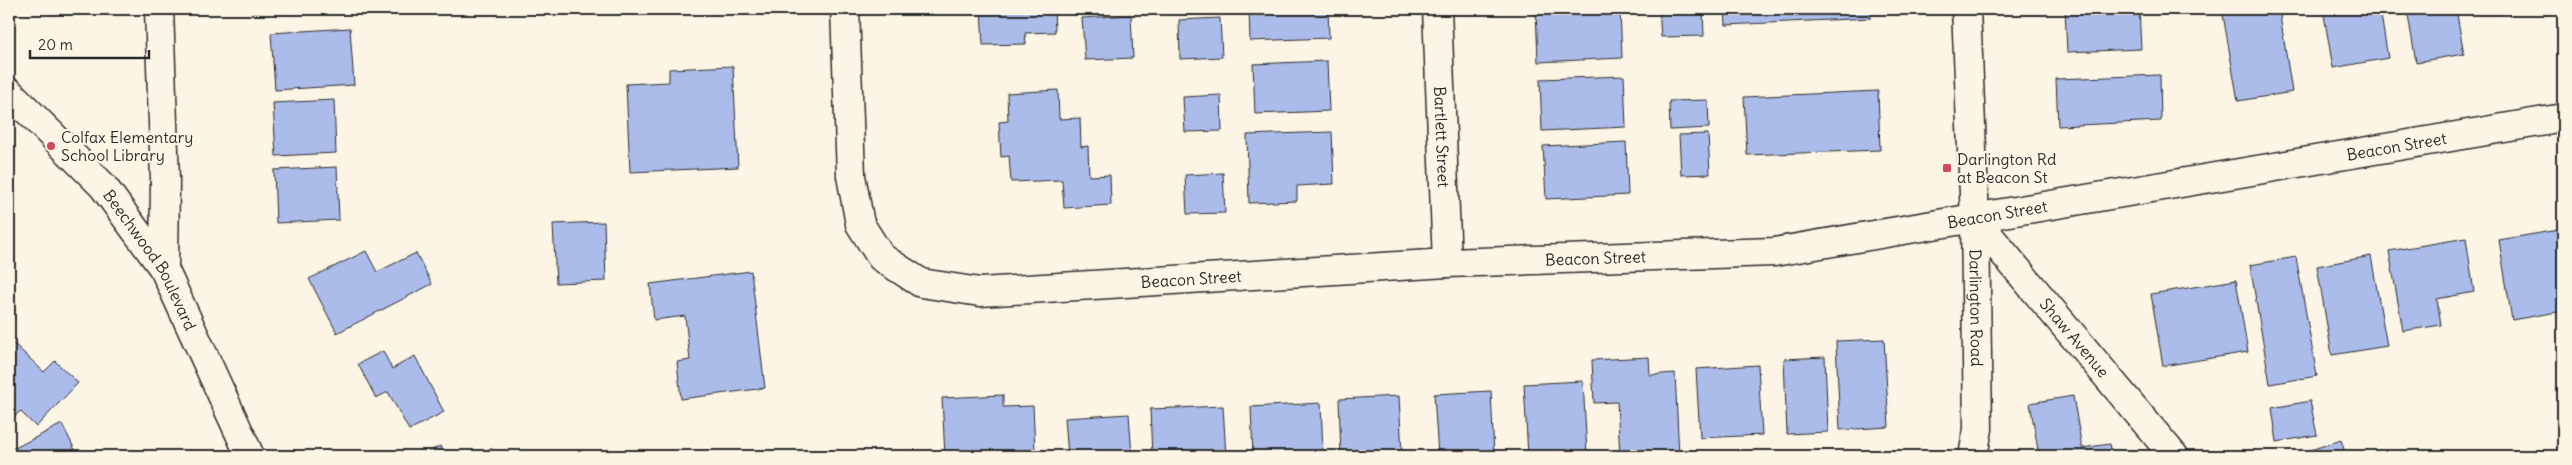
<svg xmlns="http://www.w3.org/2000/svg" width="2572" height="465" viewBox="0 0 2572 465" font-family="Delius,sans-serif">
  <rect width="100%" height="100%" fill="#fcf5e5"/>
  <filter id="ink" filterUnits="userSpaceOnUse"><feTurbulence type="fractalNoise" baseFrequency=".02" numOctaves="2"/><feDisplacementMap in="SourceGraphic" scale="10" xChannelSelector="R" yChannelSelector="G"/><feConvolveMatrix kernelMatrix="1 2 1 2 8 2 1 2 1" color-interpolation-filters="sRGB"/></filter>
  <g filter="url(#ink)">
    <path fill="#abbceb" stroke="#2b2b2b" d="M251 9H370L251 12Z
      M981 9H1054L1055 32 1025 33 1026 44 983 45Z
      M1249 9H1328L1329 38 1250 41Z
      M1620 9 1622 58 1538 62 1536 10Z
      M1659 9H1703L1704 36 1661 37Z
      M1725 9H1870L1871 18 1726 25Z
      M2065 9H2139L2141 49 2067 52Z
      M2222 9H2279L2292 92 2238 101Z
      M2323 9H2380L2388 58 2333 68Z
      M2407 9H2456L2464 54 2416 62Z
      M1131 15 1133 58 1085 60 1082 18Z
      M1220 18 1222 57 1180 59 1179 20Z
      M350 28 354 85 275 90 271 33Z
      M1327 61 1329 111 1255 114 1253 64Z
      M733 66 738 167 630 172 626 84 669 82V69Z
      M2160 75 2161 121 2058 126 2056 79Z
      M1624 76 1626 127 1542 131 1540 79Z
      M1058 90 1059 119 1080 118 1081 147 1088 146 1089 176 1110 175 1111 205 1064 208 1062 180 1011 182 1009 156 1001 157 999 122 1008 121 1007 93Z
      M1878 91 1880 150 1747 155 1744 97Z
      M1221 95 1222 131 1185 132 1183 97Z
      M334 100 336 153 276 156 273 103Z
      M1708 100 1709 128 1670 130 1669 101Z
      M1332 132 1334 184 1297 186V201L1249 203 1247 135Z
      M1708 134 1710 174 1681 175 1679 135Z
      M1626 142 1628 195 1546 199 1543 146Z
      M337 167 339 220 276 223 274 170Z
      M1223 173 1225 213 1187 214 1185 175Z
      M604 222 606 281 556 283 553 224Z
      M2558 230 2563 257V311L2512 320 2499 240Z
      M2466 238 2474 292 2437 299 2441 325 2403 331 2389 251Z
      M366 251 377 272 416 253 432 284 337 333 309 279Z
      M2371 256 2387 346 2332 355 2317 266Z
      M2296 257 2317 376 2270 384 2250 265Z
      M751 271 765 388 681 399 677 362 690 360 685 316 654 320 650 284Z
      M2236 280 2248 352 2163 366 2151 294Z
      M9 339 44 372 55 361 78 383 36 427 20 411 9 423Z
      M1884 339 1889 427 1840 430 1836 341Z
      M383 351 392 369 415 356 444 412 409 430 388 392 376 398 358 364Z
      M1649 357 1650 375 1675 373 1679 456H1620L1617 402 1594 403 1592 360Z
      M1825 357 1828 432 1787 434 1784 359Z
      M1758 365 1762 435 1700 438 1696 369Z
      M1583 381 1587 454 1528 456 1524 384Z
      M1491 391 1494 456H1438L1434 394Z
      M1003 395V407L1033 406 1035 450 1006 451V456H945L942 398Z
      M1399 396 1402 454 1341 456 1339 399Z
      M2073 396 2082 448 2110 444 2112 456H2039L2030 403Z
      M2310 401 2317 435 2277 442 2272 408Z
      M1321 403 1323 454 1253 456 1251 407Z
      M1223 406 1226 456H1152L1150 409Z
      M1129 414 1132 456H1068L1065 418Z
      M62 424 78 456H9V451Z
      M2341 440 2346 456H2295V455Z
      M440 446 446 456H421Z
      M491 448 496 456H474Z"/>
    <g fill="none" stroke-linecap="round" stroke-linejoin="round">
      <g stroke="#2b2b2b" stroke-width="31">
        <g id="minor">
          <path d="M159 9 165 180 164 269"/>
          <path id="s1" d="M1437 9 1447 263"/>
          <path id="s2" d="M1966 9 1975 219 1978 429 1973 456"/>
          <path id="s3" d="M1975 219 2174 456"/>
        </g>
      </g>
      <g stroke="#2b2b2b" stroke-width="31">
        <g id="tertiary">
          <path id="s4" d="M9 92 103 186 164 269 250 456"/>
        </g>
      </g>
      <g stroke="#2b2b2b" stroke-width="31">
        <g id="secondary">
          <path id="s5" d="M845 9 851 176 860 224 881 257 921 283 980 292 1447 263 1774 252 2563 118"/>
        </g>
      </g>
      <use href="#minor" stroke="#fcf5e5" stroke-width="28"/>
      <use href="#tertiary" stroke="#fcf5e5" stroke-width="28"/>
      <use href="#secondary" stroke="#fcf5e5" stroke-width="28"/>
    </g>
  </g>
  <g fill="#d1495b" stroke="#fcf5e5" stroke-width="2">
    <circle cx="51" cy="146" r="5"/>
    <rect x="1942" y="163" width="10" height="10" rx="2.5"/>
  </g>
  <g text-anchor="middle" stroke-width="4.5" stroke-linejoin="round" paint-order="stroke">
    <g font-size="16" fill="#2b2b2b" stroke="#fcf5e5">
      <text dy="6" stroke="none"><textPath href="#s1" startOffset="128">Bartlett Street</textPath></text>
      <text dy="6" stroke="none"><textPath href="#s5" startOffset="1789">Beacon Street</textPath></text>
      <text dy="6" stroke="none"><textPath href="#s5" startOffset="1384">Beacon Street</textPath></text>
      <text dy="6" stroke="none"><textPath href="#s5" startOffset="979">Beacon Street</textPath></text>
      <text dy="6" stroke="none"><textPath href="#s4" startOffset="221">Beechwood Boulevard</textPath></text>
      <text dy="6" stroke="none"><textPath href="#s5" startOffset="574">Beacon Street</textPath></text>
      <text dy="6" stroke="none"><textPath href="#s2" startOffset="299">Darlington Road</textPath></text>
      <text dy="6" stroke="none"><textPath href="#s3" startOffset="155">Shaw Avenue</textPath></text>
    </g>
    <g font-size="16" fill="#2b2b2b" stroke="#fcf5e5" text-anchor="start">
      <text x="61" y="143">Colfax Elementary<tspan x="61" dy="18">School Library</tspan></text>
      <text x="1957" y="165">Darlington Rd<tspan x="1957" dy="18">at Beacon St</tspan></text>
    </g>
  </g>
  <rect width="2572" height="465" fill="none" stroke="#fcf5e5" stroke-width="30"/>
  <rect x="15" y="15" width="2542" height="435" fill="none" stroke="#2b2b2b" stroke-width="2" filter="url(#ink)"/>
  <path d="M30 50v8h119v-8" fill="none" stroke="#2b2b2b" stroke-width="2.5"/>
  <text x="38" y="50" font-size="15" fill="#2b2b2b" stroke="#fcf5e5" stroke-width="4" paint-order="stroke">20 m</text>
</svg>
